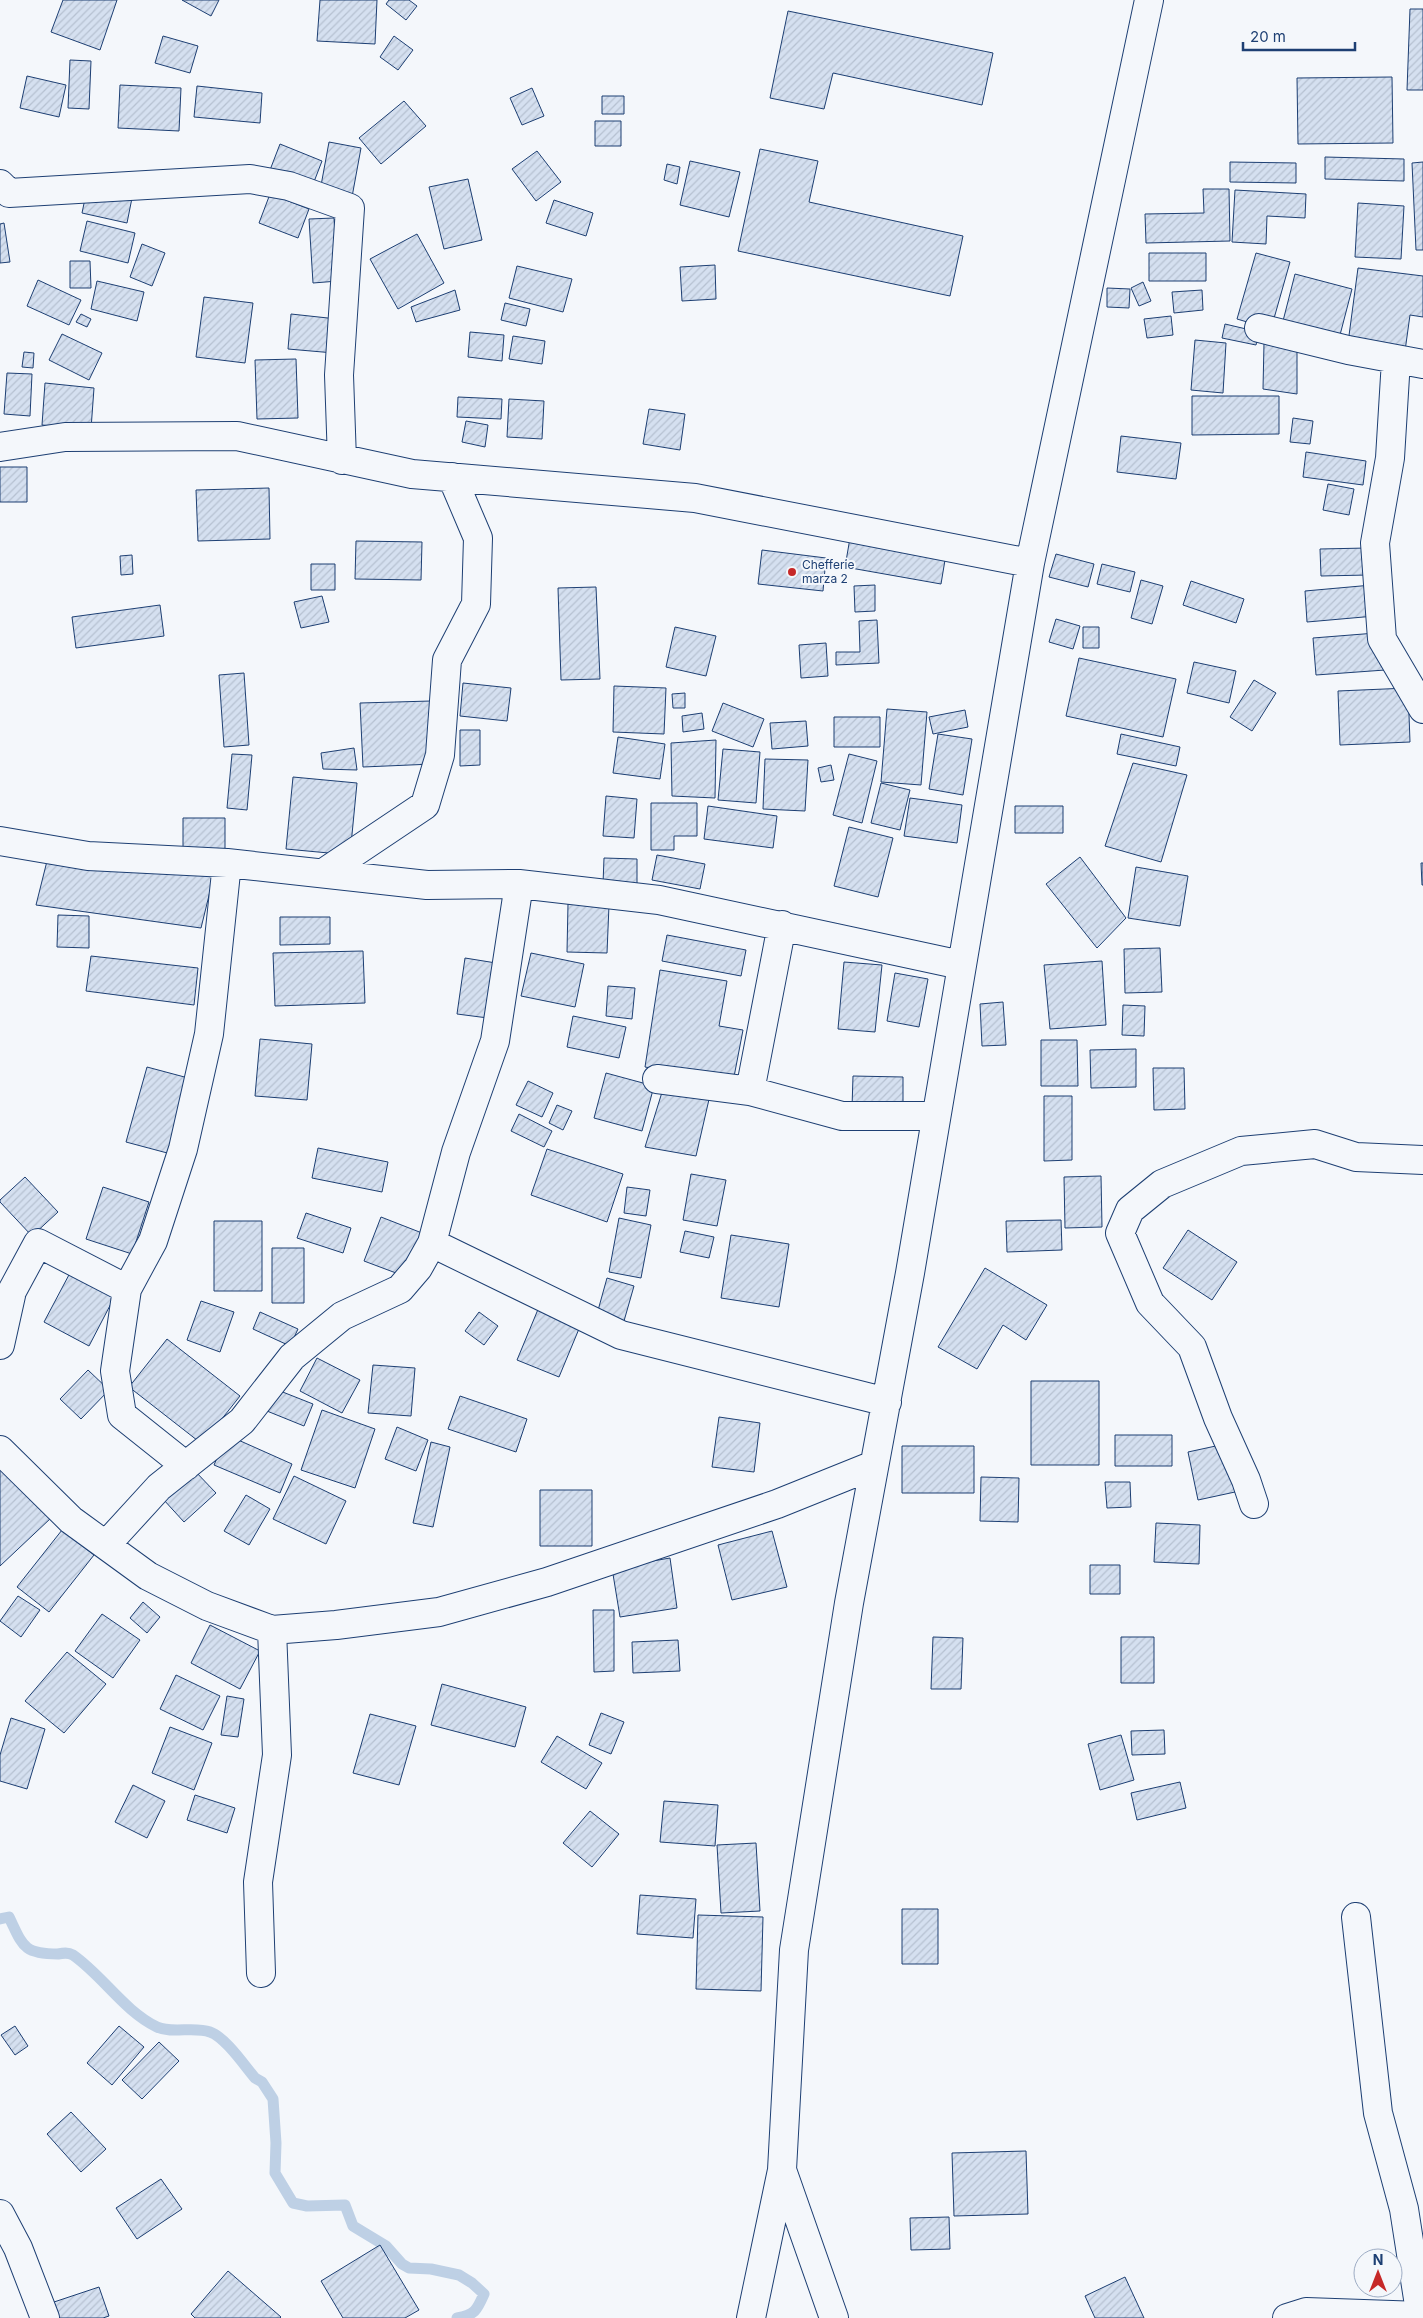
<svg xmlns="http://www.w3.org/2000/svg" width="1423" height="2318" viewBox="0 0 1423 2318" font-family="Inter,sans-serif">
  <defs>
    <pattern id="building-hatch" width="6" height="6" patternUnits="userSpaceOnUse" patternTransform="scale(1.25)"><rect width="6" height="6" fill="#d5e0f0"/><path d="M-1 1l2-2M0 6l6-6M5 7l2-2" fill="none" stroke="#b6c1d1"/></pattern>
  </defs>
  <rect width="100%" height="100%" fill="#f4f7fb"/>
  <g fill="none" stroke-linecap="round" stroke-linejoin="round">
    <path stroke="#bed0e5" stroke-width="11" d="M0 1919 9 1917C23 1946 23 1954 58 1954 63 1953 68 1952 73 1955 103 1976 124 2011 157 2027 172 2034 194 2026 210 2032 225 2037 244 2065 255 2078L262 2082 273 2099 276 2143 275 2173 293 2203 307 2206 345 2205 353 2226 386 2246 402 2264 409 2268 431 2269 459 2275 472 2283 484 2294C477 2310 475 2315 457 2318"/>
  </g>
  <path fill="url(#building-hatch)" stroke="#1d3f73" d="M63 0H117L100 50 51 32Z
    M182 0H219L211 16Z
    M320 0H377L375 44 317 41Z
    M389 0H409L417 6 406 20 386 4Z
    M1410 9H1423V90H1407Z
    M788 11 993 53 982 105 833 73 824 109 770 98Z
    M163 36 198 46 190 73 155 63Z
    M394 36 413 50 398 70 380 57Z
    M70 60 91 61 89 109 68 108Z
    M27 76 66 85 59 117 20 108Z
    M1392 77 1393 143 1298 144 1297 78Z
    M120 85 181 88 179 131 118 128Z
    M197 86 262 93 260 123 194 117Z
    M532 88 544 116 522 125 510 98Z
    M602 96H624V114H602Z
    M404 101 426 126 381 164 359 138Z
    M595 121H621V146H595Z
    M329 142 361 148 352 197 320 191Z
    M280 144 322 161 312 187 270 170Z
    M760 149 818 161 809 202 963 236 950 296 738 251Z
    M537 151 561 182 536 201 512 169Z
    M1325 157 1404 159V181L1325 179Z
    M690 161 740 172 729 217 680 205Z
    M1230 162 1296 163V183L1230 182Z
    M1423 162V250H1416L1412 163Z
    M667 164 680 167 677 184 664 180Z
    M468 179 482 240 444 249 429 187Z
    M87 189 132 198 127 223 82 213Z
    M1203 189H1229L1230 241 1146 243 1145 214 1204 213Z
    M1235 190 1306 194 1305 218 1267 216 1266 244 1232 242Z
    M270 194 309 209 298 238 259 223Z
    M554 200 593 213 586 236 546 223Z
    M1358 203 1404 206 1401 259 1355 257Z
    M334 218 338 281 313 283 309 219Z
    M87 221 135 233 128 263 80 251Z
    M4 223 10 262 0 263V224Z
    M417 234 444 283 398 309 370 259Z
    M142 244 165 253 152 286 130 277Z
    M1149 253H1206V281H1149Z
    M1256 253 1290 262 1271 329 1237 319Z
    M70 261H90L91 288H70Z
    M715 265 716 299 682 301 680 267Z
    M517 266 572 279 563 312 509 298Z
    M1358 268 1423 276V317L1410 315 1405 351 1348 343Z
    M1295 274 1352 289 1340 335 1283 321Z
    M38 280 81 300 69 325 27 306Z
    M97 281 144 292 137 321 91 309Z
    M1143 282 1151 301 1139 306 1131 288Z
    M1107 288 1130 289 1129 308 1107 307Z
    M455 290 460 310 416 322 411 307Z
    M1202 290 1203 310 1174 313 1172 292Z
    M204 297 253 303 245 363 196 357Z
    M505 303 530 309 526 326 501 320Z
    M81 314 91 319 87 327 76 322Z
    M291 314 337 319 334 353 288 349Z
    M1171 316 1173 335 1147 338 1144 319Z
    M1225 324 1259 332 1256 345 1222 338Z
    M470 332 504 335 502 361 468 357Z
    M62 334 102 353 89 380 49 360Z
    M513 336 545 341 542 364 509 359Z
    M1195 340 1226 343 1223 393 1191 390Z
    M1264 343 1297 345V394L1263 389Z
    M24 352 34 353 33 368 22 367Z
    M296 359 298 418 257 419 255 360Z
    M7 373 32 374 30 416 4 414Z
    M45 383 94 388 91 429 42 425Z
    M1192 396H1279V434L1192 435Z
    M458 397 502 399 501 419 457 417Z
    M509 399 544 401 542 439 507 437Z
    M649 409 685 414 680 450 643 444Z
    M1293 418 1313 421 1310 444 1290 442Z
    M466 421 488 425 485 447 462 442Z
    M1121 436 1181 443 1176 479 1117 472Z
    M1306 452 1366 461 1363 485 1303 477Z
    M0 467H27V502H0Z
    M1328 484 1354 489 1349 515 1323 510Z
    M269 488 270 539 198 541 196 490Z
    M850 538 946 554 941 584 845 567Z
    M356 541 422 542 421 580 355 579Z
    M1367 548 1368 575 1321 576 1320 549Z
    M762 550 826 558 823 591 758 584Z
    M1056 554 1094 564 1088 587 1049 577Z
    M132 555 133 574 121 575 120 556Z
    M311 564H335V590H311Z
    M1102 564 1135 572 1130 592 1097 584Z
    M1141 580 1163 586 1152 624 1131 618Z
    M1191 581 1244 599 1236 623 1183 605Z
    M875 585V611L855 612 854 586Z
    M1372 585 1375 616 1307 622 1305 591Z
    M596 587 600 679 561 680 558 588Z
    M322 596 329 622 301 628 294 602Z
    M160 605 164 636 76 648 72 617Z
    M1056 619 1080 626 1073 649 1049 642Z
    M877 620 879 663 836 665V652H860L859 621Z
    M675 627 716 636 706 676 666 667Z
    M1083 627H1099V648H1083Z
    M1376 633 1385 670 1316 675 1313 638Z
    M826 643 828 676 801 678 799 645Z
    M1079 658 1176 679 1163 737 1066 716Z
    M1194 662 1236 671 1229 703 1187 693Z
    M244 673 249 745 224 747 219 675Z
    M1254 680 1276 693 1252 731 1230 717Z
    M463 683 511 688 507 721 460 716Z
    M614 686 666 688 664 734 613 732Z
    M1408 688 1410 742 1340 745 1338 691Z
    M685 693V708H673L672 694Z
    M431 701 433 764 363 767 360 703Z
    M723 703 764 719 753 747 712 731Z
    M887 709 927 712 921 785 881 782Z
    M965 710 968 727 933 734 929 717Z
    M702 713 704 729 683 732 682 716Z
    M834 717H880V747H834Z
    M806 721 808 746 772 749 770 723Z
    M460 730H480V765L460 766Z
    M938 734 972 739 963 795 929 789Z
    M1121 734 1180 747 1176 766 1117 754Z
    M618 737 665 744 660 779 613 773Z
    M716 740 715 798 672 796 671 743Z
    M354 748 357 770 323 769 321 753Z
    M723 749 760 752 756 803 718 800Z
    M232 754 252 755 247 810 227 808Z
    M849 754 877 761 862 823 833 815Z
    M765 759 808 760 805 811 763 809Z
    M1133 763 1187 775 1161 862 1105 846Z
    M831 765 834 780 821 782 818 768Z
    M293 777 357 783 350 855 286 849Z
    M881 783 910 790 900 830 871 823Z
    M606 796 637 799 634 838 603 836Z
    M910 798 962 805 957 843 904 836Z
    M651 803H697V836H674V850H651Z
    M708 806 777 816 773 848 704 839Z
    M1015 806H1063V833H1015Z
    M183 818H225V851H183Z
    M849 827 893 838 878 897 834 886Z
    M657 855 705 864 700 889 652 880Z
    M1080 857 1126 918 1097 948 1046 884Z
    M604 858 637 859V884H603Z
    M47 861 215 871 201 928 36 905Z
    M1421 863H1423V885H1422Z
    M1136 867 1188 876 1180 926 1128 918Z
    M568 904 609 905 607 953 567 952Z
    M58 915 89 916V948L57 947Z
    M280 917H330V944L280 945Z
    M667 935 746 950 741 976 662 961Z
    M1160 948 1162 992 1125 993 1124 949Z
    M363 951 365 1003 275 1006 273 953Z
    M531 953 584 964 575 1007 521 996Z
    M91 956 198 968 194 1005 86 991Z
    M465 958 496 963 488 1018 457 1014Z
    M1102 961 1106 1025 1050 1029 1044 965Z
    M844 962 882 965 875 1032 838 1029Z
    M660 970 727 981 719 1026 743 1030 733 1082 645 1067Z
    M895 973 928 979 919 1027 887 1021Z
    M608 986 635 988 632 1019 606 1016Z
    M1003 1002 1006 1045 982 1046 980 1004Z
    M1123 1005 1145 1006 1144 1036 1122 1035Z
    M573 1016 626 1027 619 1058 567 1047Z
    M260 1039 312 1044 307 1100 255 1096Z
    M1041 1040H1077L1078 1086H1041Z
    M1136 1049V1087L1091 1088 1090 1050Z
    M147 1067 192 1079 171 1154 126 1142Z
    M1153 1068H1184L1185 1109 1154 1110Z
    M606 1073 654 1086 642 1131 594 1118Z
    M853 1076 903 1077V1109L852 1108Z
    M528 1081 553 1093 542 1117 516 1105Z
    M663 1089 710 1095 696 1156 645 1147Z
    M1044 1096H1072V1160L1044 1161Z
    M557 1105 572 1111 563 1130 549 1123Z
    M519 1114 552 1131 544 1147 511 1131Z
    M318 1148 388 1162 382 1192 312 1178Z
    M547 1149 623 1174 607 1222 531 1195Z
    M691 1174 726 1180 717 1226 683 1220Z
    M1101 1176 1102 1227 1065 1228 1064 1177Z
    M25 1177 58 1212 32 1236 0 1202V1200Z
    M103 1187 149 1202 132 1254 86 1239Z
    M627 1187 650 1190 646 1216 624 1213Z
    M306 1213 351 1228 343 1253 297 1238Z
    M381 1217 422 1233 404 1276 364 1261Z
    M619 1218 651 1225 641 1278 609 1272Z
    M1061 1220 1062 1250 1007 1252 1006 1221Z
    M214 1221H262V1291H214Z
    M1188 1230 1237 1262 1212 1300 1163 1268Z
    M685 1231 714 1237 709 1258 680 1252Z
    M731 1235 789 1244 779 1307 721 1298Z
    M272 1248H304V1303H272Z
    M985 1268 1047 1305 1026 1340 1003 1325 977 1369 938 1347Z
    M71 1271 116 1294 89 1346 44 1322Z
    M607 1278 634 1286 624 1321 597 1314Z
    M201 1301 234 1312 220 1352 187 1340Z
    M539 1307 581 1324 559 1377 517 1360Z
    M260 1312 298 1329 290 1346 253 1329Z
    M479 1312 498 1326 484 1345 465 1331Z
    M167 1339 240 1396 202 1444 129 1387Z
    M317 1358 360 1380 342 1413 300 1391Z
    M373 1365 415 1368 411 1416 368 1413Z
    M88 1370 109 1390 81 1419 60 1399Z
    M1031 1381H1099V1465H1031Z
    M270 1387 313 1404 304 1426 262 1409Z
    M460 1396 527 1419 516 1452 448 1429Z
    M322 1410 375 1429 355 1488 301 1470Z
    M719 1417 760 1423 754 1472 712 1467Z
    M397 1427 428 1440 416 1471 385 1459Z
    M227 1435 292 1464 280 1493 214 1465Z
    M1115 1435H1172V1466H1115Z
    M431 1442 450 1447 433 1527 413 1523Z
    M1225 1444 1235 1492 1198 1500 1188 1452Z
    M902 1446H974V1493H902Z
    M4 1467 51 1518 0 1566V1471Z
    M194 1470 216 1493 184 1522 163 1499Z
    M294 1476 346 1501 326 1544 273 1519Z
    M981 1477 1019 1478 1018 1522 980 1521Z
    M1105 1482H1130L1131 1507 1107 1508Z
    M540 1490H592V1546H540Z
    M246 1495 270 1509 249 1545 224 1531Z
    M1156 1523 1200 1525 1199 1564 1154 1562Z
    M62 1530 94 1555 49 1612 17 1587Z
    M772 1531 787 1587 732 1600 718 1545Z
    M670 1558 677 1608 620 1617 612 1568Z
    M1090 1565H1120V1594H1090Z
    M18 1596 40 1610 21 1637 0 1621Z
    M143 1602 160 1617 147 1633 130 1618Z
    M593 1610H614V1671L594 1672Z
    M102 1614 140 1640 113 1678 75 1651Z
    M210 1625 260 1651 240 1689 191 1663Z
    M933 1637 963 1638 961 1689H931Z
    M1121 1637H1154V1683H1121Z
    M678 1640 680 1671 633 1673 632 1642Z
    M67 1652 106 1684 64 1733 25 1701Z
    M176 1675 220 1696 203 1730 160 1709Z
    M442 1684 526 1707 515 1747 431 1725Z
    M227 1696 244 1699 238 1737 221 1735Z
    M601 1713 624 1722 611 1754 589 1745Z
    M370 1714 416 1726 399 1785 353 1773Z
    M11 1718 45 1729 27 1789 0 1781V1755Z
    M170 1727 212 1743 194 1790 152 1773Z
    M1164 1730 1165 1754 1132 1755 1131 1731Z
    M1121 1735 1134 1780 1100 1790 1088 1744Z
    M557 1736 602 1763 586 1789 541 1762Z
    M1180 1782 1186 1808 1137 1820 1131 1793Z
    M133 1785 165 1801 147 1838 115 1822Z
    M195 1795 235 1808 227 1833 187 1820Z
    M664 1801 718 1805 715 1846 660 1842Z
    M590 1811 619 1834 592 1867 563 1843Z
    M756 1843 760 1911 721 1913 717 1845Z
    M640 1895 696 1899 693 1938 637 1934Z
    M902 1909H938V1964H902Z
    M698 1915 763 1917 761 1991 696 1989Z
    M15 2026 28 2046 15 2055 1 2035Z
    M119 2026 144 2047 112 2085 87 2063Z
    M159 2042 179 2061 142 2099 122 2080Z
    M71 2112 106 2149 81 2172 47 2134Z
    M1026 2151 1028 2214 954 2216 952 2153Z
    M161 2179 182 2209 137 2239 116 2208Z
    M949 2217 950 2249 911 2250 910 2218Z
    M380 2245 419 2310 405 2318H343L321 2281Z
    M228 2271 281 2317 280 2318H195L191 2314Z
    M1125 2277 1144 2318H1095L1085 2296Z
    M99 2287 109 2316 103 2318H59L54 2302Z"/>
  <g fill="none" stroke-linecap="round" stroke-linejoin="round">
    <g stroke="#1d3f73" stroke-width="30">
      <path id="minor" d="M0 184 9 193 250 179 289 186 350 208 339 375 342 460
        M1259 328 1348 350 1423 364
        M1396 360 1390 458 1375 543 1382 639 1423 709
        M0 447 65 437 237 436 412 474 695 498 1030 563
        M0 841 88 856 227 863 427 885 519 884 495 1041 456 1152 432 1243 418 1268 400 1289 342 1316 292 1357 242 1421 159 1487 106 1545
        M325 872 425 805 440 755 447 660 476 604 478 538 452 477
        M519 884 659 900 961 965
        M657 1079 750 1091 842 1116H936
        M750 1091 782 925
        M432 1243 621 1335 887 1402
        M0 1345 12 1291 38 1243 127 1289
        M0 1450 71 1520 148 1576 207 1606 272 1630 336 1625 439 1612 547 1582 777 1504 874 1465
        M186 1466 122 1415 115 1371 127 1289 153 1241 183 1149 209 1034 227 863
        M1254 1504 1246 1480 1218 1418 1192 1347 1150 1303 1120 1233 1130 1210 1162 1184 1241 1151 1315 1144 1356 1157 1423 1160
        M1356 1917 1378 2113 1404 2209 1421 2318
        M261 1973 258 1882 277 1755 272 1630
        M782 2170 834 2318
        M0 2214 18 2248 45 2318
        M751 2318 782 2170 794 1950 849 1603 910 1273 1030 563 1149 0
        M1287 2318 1306 2312 1421 2316"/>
    </g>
    <use href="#minor" stroke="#f4f7fb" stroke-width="28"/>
  </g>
  <circle fill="#c62828" stroke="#f4f7fb" stroke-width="2" cx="792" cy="572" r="5"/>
  <g text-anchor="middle" stroke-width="4" stroke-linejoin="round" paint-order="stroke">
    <g font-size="12" fill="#1d3f73" stroke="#f4f7fb" text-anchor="start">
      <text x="802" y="569">Chefferie<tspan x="802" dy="14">marza 2</tspan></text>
    </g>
  </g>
  <g transform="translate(1378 2273)"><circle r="24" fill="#f4f7fb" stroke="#9eadc5"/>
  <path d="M0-4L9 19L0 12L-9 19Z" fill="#c62828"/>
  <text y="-8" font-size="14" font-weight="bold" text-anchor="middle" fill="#1d3f73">N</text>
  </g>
  <path d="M1243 42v8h112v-8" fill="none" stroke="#1d3f73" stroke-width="2.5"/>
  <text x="1250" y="42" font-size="15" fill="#1d3f73" stroke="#f4f7fb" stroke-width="4" paint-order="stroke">20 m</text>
</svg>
